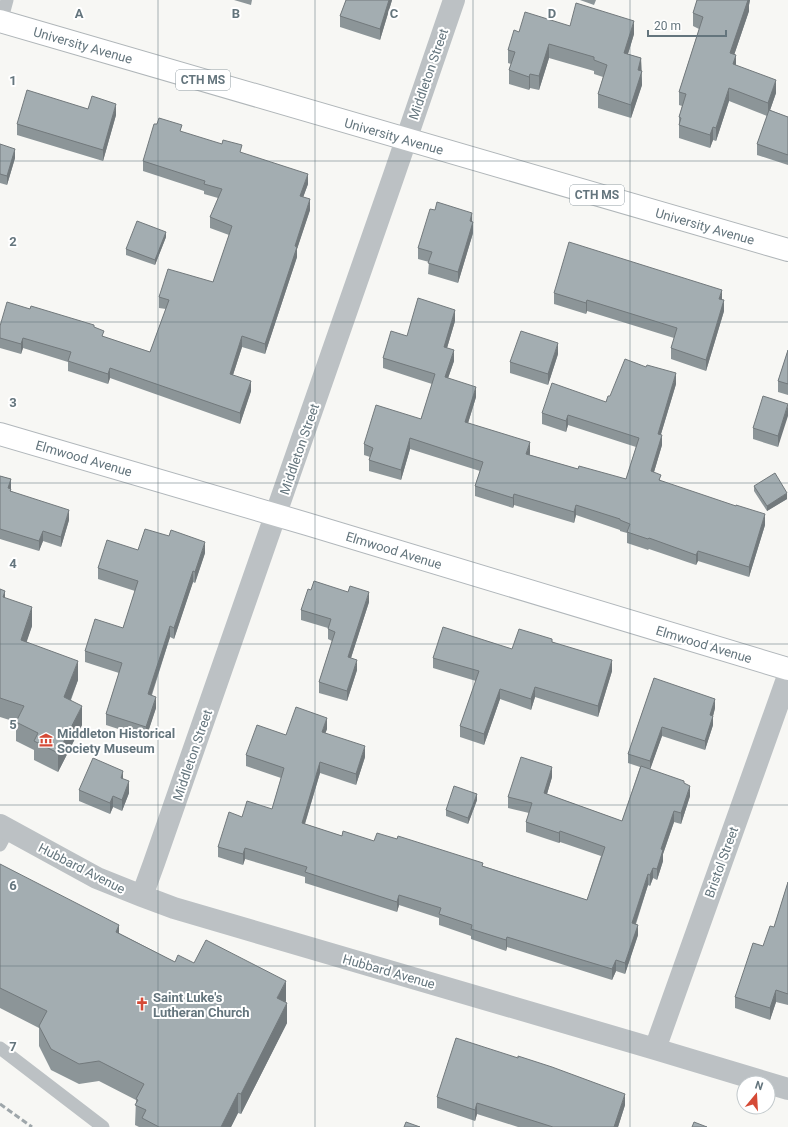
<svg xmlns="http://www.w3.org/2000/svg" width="788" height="1127" viewBox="0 0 788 1127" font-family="Roboto,sans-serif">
  <rect width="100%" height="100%" fill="#f7f7f4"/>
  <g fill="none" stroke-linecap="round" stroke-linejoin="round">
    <g stroke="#b1b7bb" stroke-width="24">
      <path id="secondary" d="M0 434 307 524 788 669"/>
    </g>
    <g stroke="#b0b6b9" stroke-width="24">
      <path id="primary" d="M0 21 788 250"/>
    </g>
    <path stroke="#bcc1c4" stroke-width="13" d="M1 22 7 0
      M0 845 8 830
      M0 1048 103 1127"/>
    <path stroke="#bcc1c4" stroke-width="22" d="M0 825 97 878 142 896 174 908 655 1049 788 1089
      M142 896 154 863 394 175 454 0
      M655 1049 788 676"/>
    <use href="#secondary" stroke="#fff" stroke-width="22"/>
    <use href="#primary" stroke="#fff" stroke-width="22"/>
    <path stroke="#9ea6aa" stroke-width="3" stroke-dasharray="6 3" stroke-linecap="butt" d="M0 1104 32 1127"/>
  </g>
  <path fill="#8c9598" d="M234 0H252L251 5Z
    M346 0H392L380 40 340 27V16Z
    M580 0H596L594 5Z
    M697 0H750L749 5V11L734 55 736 65 776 93 770 110 788 117V165L757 155V144L767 116 729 101 716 141 713 140 710 148 679 138V117L682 106 679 105V92L699 29 693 26V13Z
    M570 26 634 34 628 54 641 58 642 85 631 118 598 108V94L603 77 594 74V71L549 58 539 90 530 88 529 90 509 84V70L511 64 508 63V50L519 32Z
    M116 115 103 161 17 135V124Z
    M182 132 242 153 308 184 303 197 310 210 297 249V257L265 354 242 347 233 375 251 391 240 424 110 378 108 384 68 371V362L23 348 21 354 0 348V326L30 309 94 328 104 337 150 352 166 309 159 308V297L213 282 229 235 210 228V217L218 198 204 194V191L143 171V161Z
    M0 144 15 158 7 185 0 183Z
    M472 222 473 233 458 283 428 274 429 262 418 259V248Z
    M166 237 155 265 126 255V249Z
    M554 293 722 299 724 311 706 371 671 359V348L674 338 587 311 586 314 554 304Z
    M455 321 447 348 454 361 448 378 476 397 468 423 530 453V455L578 469 626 479 636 447 568 425 566 432 542 424V413L606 402 610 396 676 384 661 434 662 445 654 472 661 481 765 525 749 577 698 561 696 565 649 549 648 550 627 543V533L620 531V530L576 515 574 523 514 505 513 508 475 496V486L480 471 410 449 401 480 369 471V460L370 457 364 455V444L421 419 432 384 383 368V358L407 336Z
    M788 350V395L778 392V381Z
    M558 354 548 385 510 373V362Z
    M788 404 778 447 753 439V428Z
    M0 476 11 479V491L69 520 61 547 43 541 39 551 0 539Z
    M754 486 787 499 767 511 754 491Z
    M138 550 205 553 195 583 193 582 174 639 170 637 152 695 156 708 146 738 106 725V714L119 673 85 662V651L123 628 135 591 98 579V568Z
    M0 589 5 598 32 626 26 642 78 680 71 700 82 725 58 772 34 760V750L16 741V722L0 717Z
    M311 590 369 602 351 658 357 670 347 701 319 693V682L332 641 328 639V628L301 620V610Z
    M512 649 612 671 598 717 535 697 531 710 500 699 484 745 460 737V726L476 681 433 668V658Z
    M654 678 715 708 713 716V725L705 750 662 736 650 769 684 783 690 796 681 824 674 822 663 854V861L657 880 653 878 650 886 648 885 636 924 638 935 625 974 616 971 612 980 507 947 506 951 471 939V936L439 925V918L399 905 397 912 305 883V877L245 859 243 865 218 857V847L242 817 272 809 281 778 246 766V755L286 735 327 729 325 733 365 757 356 785 320 773 305 824 342 836 374 841 483 866 587 900 601 856 560 842 559 843 526 832V822L529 813 508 808V797L552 777 547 794 622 821 640 767 628 763V754Z
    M123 779 129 793 122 811 113 807 110 814 79 801V790Z
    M477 800 468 824 446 816V810Z
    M0 864 119 933 175 962 194 963 286 1001 285 1002 287 1023 241 1114 238 1113 231 1127H139L135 1125 136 1100 99 1081 79 1084 51 1070 39 1046V1028L0 1008Z
    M788 882V1005L776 1002 770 1020 735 1008V997L774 927Z
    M437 1097 625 1105 618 1127H518L477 1114 475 1121 437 1108Z"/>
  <path fill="#72797c" d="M389 0H392L380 40V29Z
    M747 0H750L749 5V11L730 67V53Z
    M634 21V34L624 67V53Z
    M549 44V58L539 90V76Z
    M736 55V68L733 64Z
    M641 58 642 85 631 118V105L638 70Z
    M530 74V88L529 90V77Z
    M776 80V93L768 116V103Z
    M729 88V101L716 141V128Z
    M116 104V115L103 161V150Z
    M713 127V140L710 148V135Z
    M15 149V158L7 185V176Z
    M308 174V184L300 206V196Z
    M310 199V210L297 249V257L265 354V344L295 246Z
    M472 213V224L470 221Z
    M473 222V233L458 283V272Z
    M166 232V237L155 265V260Z
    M722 290V301L719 299Z
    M587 300V311L586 314V303Z
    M724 300V311L706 371V360Z
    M455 310V321L444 358V347Z
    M242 336V347L230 384V374Z
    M23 338V348L21 354V344Z
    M558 343V354L548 385V374Z
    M454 350V361L445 387V377Z
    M110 368V378L108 384V374Z
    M676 373V384L658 444V434Z
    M251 381V391L240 424V413Z
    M476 387V397L465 433V422Z
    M788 405V416L778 447V436Z
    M568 415V425L566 432V421Z
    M662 435V445L651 482V471Z
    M410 438V449L401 480V470Z
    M530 442V453L526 465V454Z
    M11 479V499L8 488Z
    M787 493V499L767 511V506Z
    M514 494V505L513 508V498Z
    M576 505V515L574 523V512Z
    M69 510V520L61 547V537Z
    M765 514V525L749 577V567Z
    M43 531V541L39 551V541Z
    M205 542V553L195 583V572Z
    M698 551V561L696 565V555Z
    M193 571V582L174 639V628Z
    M5 591V610L3 597Z
    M369 592V602L348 667V657Z
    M32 607V626L21 659V640Z
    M170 626V637L148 705V694Z
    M357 660V670L347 701V691Z
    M612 660V671L598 717V706Z
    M78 661V680L64 716V697Z
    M535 687V697L531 710V699Z
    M500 689V699L484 745V734Z
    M156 697V708L146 738V727Z
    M715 699V708L713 716V725L705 750V741L710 715Z
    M82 706V725L58 772V753Z
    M327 718V729L322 742V732Z
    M662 727V736L650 770V761Z
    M365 746V757L356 785V774Z
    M320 762V773L302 833V823Z
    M552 767V777L544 804V793Z
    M123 771V782L121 778Z
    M129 781V793L122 811V800Z
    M690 786V796L681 824V813Z
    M477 794V800L468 824V818Z
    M113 796V807L110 814V803Z
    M674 811V822L663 854V861L657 880V869L661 849Z
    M560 831V842L559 843V833Z
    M245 848V859L243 865V854Z
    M653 868V878L650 886V875Z
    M648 874V885L632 934V923Z
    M399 895V905L397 912V902Z
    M119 925V945L116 932Z
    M638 925V935L625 974V963Z
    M507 937V947L506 951V940Z
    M616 960V971L612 980V969Z
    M286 981V1001L277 1018V998Z
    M776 990V1002L770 1020V1008Z
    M287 1003V1023L241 1114V1094Z
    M238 1093V1113L231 1127H221Z
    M625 1094V1105L618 1127H614Z
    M477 1103V1114L475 1121V1110Z"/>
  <path fill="#a3adb1" stroke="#72797c" d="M346 0H389L380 29 340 16Z
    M697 0H748L730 53 736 55 733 64 776 80 768 103 729 88 716 128 713 127 710 135 679 125 681 118 679 117 686 94 679 92 703 17 693 13Z
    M576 3 634 21 624 53 641 58 638 70 642 71 631 105 598 94 607 65 594 60V57L549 44 539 76 530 74 529 77 509 70 515 52 508 50 514 30 519 32 525 12 570 26Z
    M27 90 88 109 92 96 116 104 103 150 17 124Z
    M769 110 788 117V155L757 144Z
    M159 118 182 125 180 131 222 144 223 140 242 145 240 152 308 174 300 196 310 199 295 246 297 247 265 344 242 336 230 374 251 381 240 413 110 368 108 374 68 361 71 352 23 338 21 344 0 338V326L7 302 30 309 31 306 94 325V327L104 331 102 336 150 352 169 300 159 297 168 269 213 282 232 226 210 217 222 189 204 184 205 181 143 161 154 124H157Z
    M0 144 15 149 7 176 0 174Z
    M437 202 472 213 470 221 473 222 458 272 428 263 432 252 418 248 430 209 435 210Z
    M137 221 166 232 155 260 126 249Z
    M569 242 722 290 719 299 724 300 706 360 671 348 677 328 587 300 586 303 554 293Z
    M418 298 455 310 444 347 454 350 445 377 476 387 465 422 530 442 526 454 578 469 579 466 626 479 639 438 568 415 566 421 542 413 552 383 606 402 608 396H610L625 359 646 367 647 365 676 373 658 434 662 435 651 471 661 475 659 480 736 506V505L765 514 749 567 698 551 696 555 649 538 648 539 627 532 630 524 620 520V519L576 505 574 512 514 494 513 498 475 486 483 462 410 438 401 470 369 460 373 448 364 444 376 405 421 419 435 374 383 358 391 331 407 336Z
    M521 331 558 343 548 374 510 362Z
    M788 350V384L778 381Z
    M763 396 788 404 778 436 753 428Z
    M775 473 787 493 767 506 754 486Z
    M0 476 11 479 8 488 11 489 10 491 69 510 61 537 43 531 39 541 0 529Z
    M145 529 169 536 171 530 205 542 195 572 193 571 174 628 170 626 148 694 156 697 146 727 106 714 122 663 85 651 95 619 123 628 138 581 98 568 107 540 138 550Z
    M314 581 348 592 350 586 369 592 348 657 357 660 347 691 319 682 335 632 328 629 331 619 301 610 308 589 311 590Z
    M0 589 5 591 3 597 32 607 21 640 78 661 64 697 82 706 58 753 34 741 38 733 16 722 24 706 0 698Z
    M443 627 512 649 519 629 552 639V642L612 660 598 706 535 687 531 699 500 689 484 734 460 726 479 671 433 658Z
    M654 678 715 699 710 715 713 716 705 741 662 727 650 761 628 754Z
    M296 707 327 718 322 732 365 746 356 774 320 762 302 823 342 836 343 831 374 841 377 833 397 839 398 836 483 863 482 866 587 900 605 847 560 831 559 833 526 822 532 803 508 797 521 757 552 767 544 793 622 821 641 766 684 781V783L690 786 681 813 674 811 661 849 663 850 657 869 653 868 650 875 648 874 632 923 638 925 625 963 616 960 612 969 507 937 506 940 471 929 472 925 439 914 441 908 399 895 397 902 305 872 307 867 245 848 243 854 218 847 229 812 242 817 247 801 272 809 284 768 246 755 257 725 286 735Z
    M93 758 123 771 121 778 129 781 122 800 113 796 110 803 79 790Z
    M454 786 477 794 468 818 446 810Z
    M0 864 119 925 116 932 175 962 178 955 194 963 206 940 286 981 277 998 287 1003 241 1094 238 1093 221 1127H159L142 1118 146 1110 135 1105 138 1100 136 1099 144 1084 99 1061 79 1064 51 1049 39 1026 47 1011 0 988Z
    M788 882V994L776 990 770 1008 735 997 753 943 763 946 770 926 774 927Z
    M456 1038 518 1058V1056L552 1067 625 1094 614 1127H553L477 1103 475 1110 437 1097Z
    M406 1122 420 1127H404Z
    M694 1122 707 1127H692Z"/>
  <path fill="none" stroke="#64757d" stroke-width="1" stroke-opacity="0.55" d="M158 0V1127M315 0V1127M473 0V1127M630 0V1127M0 161H788M0 322H788M0 483H788M0 644H788M0 805H788M0 966H788"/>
  <defs>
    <g id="museum-bare" transform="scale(1.08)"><path d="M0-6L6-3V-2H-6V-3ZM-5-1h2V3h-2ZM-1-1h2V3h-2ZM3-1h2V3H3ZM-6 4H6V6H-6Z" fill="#d54a36" stroke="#fff" stroke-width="2.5" paint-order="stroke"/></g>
    <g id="church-bare" transform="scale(1.08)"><path d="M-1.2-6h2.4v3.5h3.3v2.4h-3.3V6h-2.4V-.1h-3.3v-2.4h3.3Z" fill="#d54a36" stroke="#fff" stroke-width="2.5" paint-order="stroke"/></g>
  </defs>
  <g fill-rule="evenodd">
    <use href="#museum-bare" x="46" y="740"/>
    <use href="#church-bare" x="142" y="1004"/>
  </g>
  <g text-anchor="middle" stroke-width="4" stroke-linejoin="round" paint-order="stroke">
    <g fill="#fff" stroke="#929ea4" stroke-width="1">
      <rect x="176" y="70" width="54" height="20" rx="3"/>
      <rect x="570" y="185" width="54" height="20" rx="3"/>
    </g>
    <g font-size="12" font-weight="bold" fill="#64757d">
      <text x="203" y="84">CTH MS</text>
      <text x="597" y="199">CTH MS</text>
    </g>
    <g font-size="13" fill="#64757d" stroke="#fff">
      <text transform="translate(83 45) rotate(16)" y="5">University Avenue</text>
      <text transform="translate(428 74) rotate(-71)" y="5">Middleton Street</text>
      <text transform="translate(394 136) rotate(16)" y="5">University Avenue</text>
      <text transform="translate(705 226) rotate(16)" y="5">University Avenue</text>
      <text transform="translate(299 449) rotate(-71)" y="5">Middleton Street</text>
      <text transform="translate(84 458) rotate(16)" y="5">Elmwood Avenue</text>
      <text transform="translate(394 550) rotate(17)" y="5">Elmwood Avenue</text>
      <text transform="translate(704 644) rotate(17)" y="5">Elmwood Avenue</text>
      <text transform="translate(192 755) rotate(-71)" y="5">Middleton Street</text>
      <text transform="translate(721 862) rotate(-70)" y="5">Bristol Street</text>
      <text transform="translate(82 868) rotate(27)" y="5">Hubbard Avenue</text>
      <text transform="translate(389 971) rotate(16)" y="5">Hubbard Avenue</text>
    </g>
    <g font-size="13" font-weight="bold" fill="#64757d" stroke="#fff" text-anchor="start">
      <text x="57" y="738">Middleton Historical<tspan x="57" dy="15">Society Museum</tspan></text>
      <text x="153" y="1002">Saint Luke's<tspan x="153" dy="15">Lutheran Church</tspan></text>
    </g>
  </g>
  <g font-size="13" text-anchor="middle" font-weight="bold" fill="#64757d" stroke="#fff" stroke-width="4" stroke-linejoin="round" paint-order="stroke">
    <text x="79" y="18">A</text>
    <text x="236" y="18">B</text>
    <text x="394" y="18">C</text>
    <text x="552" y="18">D</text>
    <text x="13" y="85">1</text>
    <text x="13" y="246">2</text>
    <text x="13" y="407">3</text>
    <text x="13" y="568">4</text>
    <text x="13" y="729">5</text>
    <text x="13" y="890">6</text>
    <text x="13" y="1051">7</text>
  </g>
  <g transform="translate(756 1095) rotate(18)"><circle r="19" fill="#ffffff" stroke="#c1c8cb"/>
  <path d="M0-3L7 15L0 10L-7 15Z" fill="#d54a36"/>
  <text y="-6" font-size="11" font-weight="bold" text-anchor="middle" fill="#64757d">N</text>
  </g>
  <path d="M648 30v6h78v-6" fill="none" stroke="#64757d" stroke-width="2"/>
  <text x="654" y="30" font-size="12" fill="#64757d" stroke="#ffffff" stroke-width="3" paint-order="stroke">20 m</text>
</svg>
